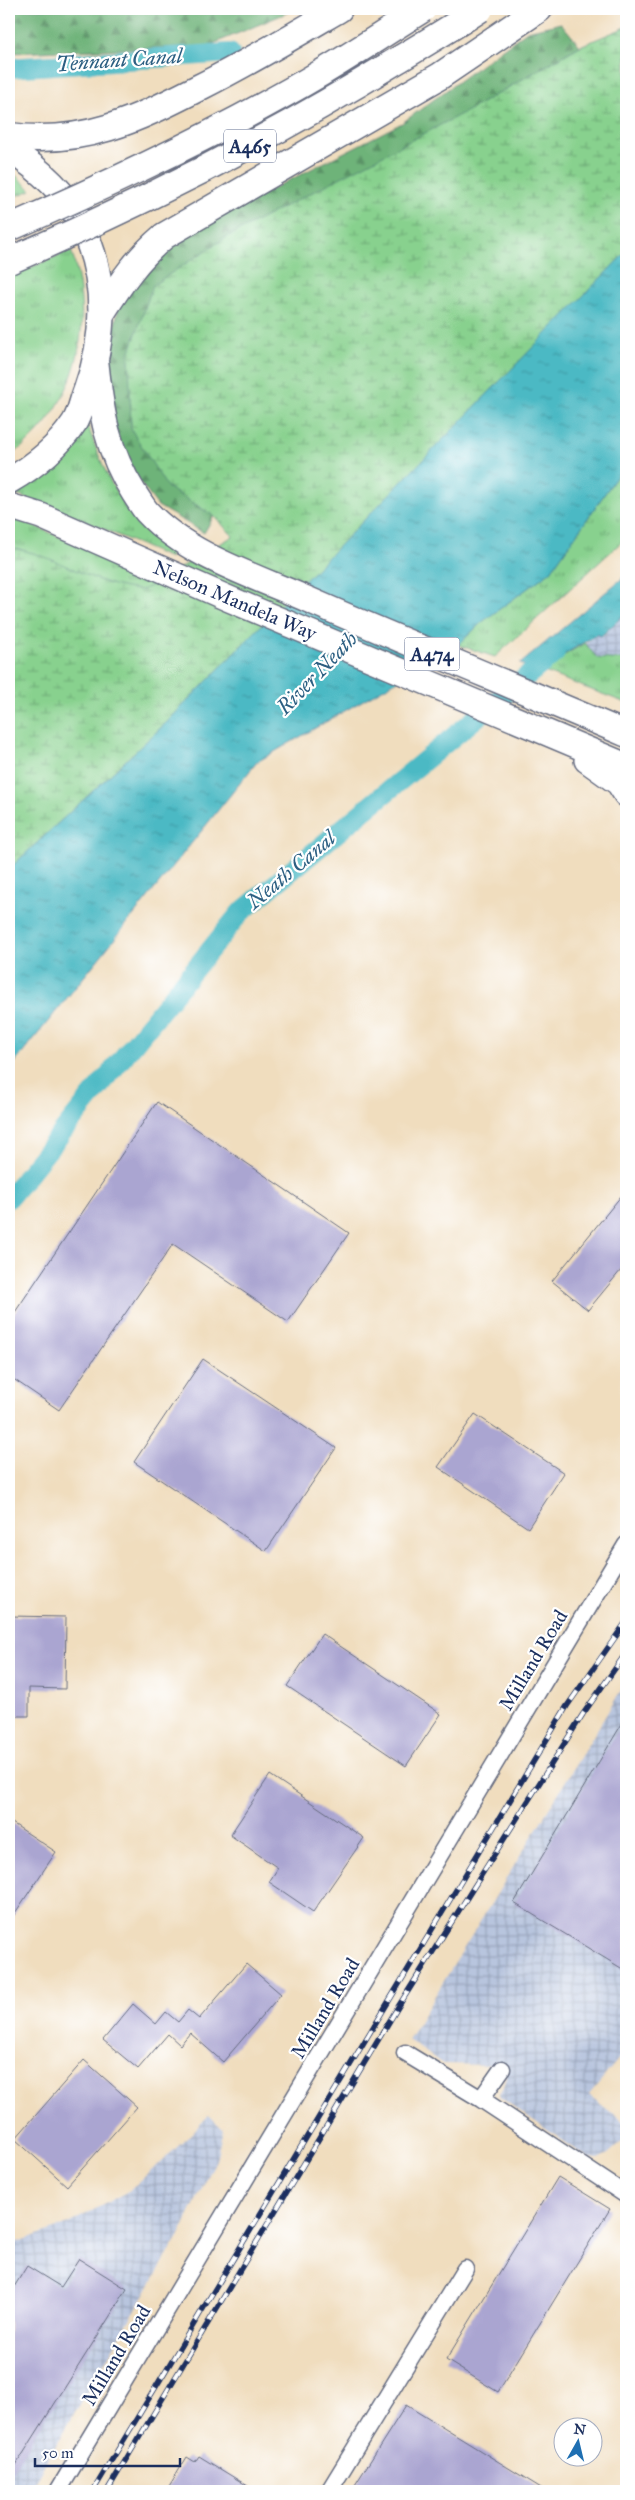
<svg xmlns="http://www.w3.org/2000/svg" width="635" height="2500" viewBox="0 0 635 2500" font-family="'IM FELL Great Primer',serif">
  <defs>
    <pattern id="industrial-grid" width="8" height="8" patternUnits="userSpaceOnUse" patternTransform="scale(1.25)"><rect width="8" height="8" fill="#b8c5de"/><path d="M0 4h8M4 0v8" fill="none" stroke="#95a0b7"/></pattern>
    <pattern id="grass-tufts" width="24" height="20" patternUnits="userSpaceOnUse" patternTransform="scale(1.25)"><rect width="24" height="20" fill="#88d18e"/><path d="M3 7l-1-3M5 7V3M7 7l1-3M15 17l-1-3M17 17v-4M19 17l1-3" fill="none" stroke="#6eaa77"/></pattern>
    <pattern id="forest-firs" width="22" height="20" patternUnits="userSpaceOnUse" patternTransform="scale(1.25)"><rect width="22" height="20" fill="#6eb379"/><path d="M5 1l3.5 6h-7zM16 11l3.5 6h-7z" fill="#5a9266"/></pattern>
    <pattern id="wetland-marsh" width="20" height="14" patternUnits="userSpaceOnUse" patternTransform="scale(1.25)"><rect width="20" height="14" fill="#88d18e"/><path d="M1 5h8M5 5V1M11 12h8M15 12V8" fill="none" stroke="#6eaa77"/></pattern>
    <pattern id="water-ripples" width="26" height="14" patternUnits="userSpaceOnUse" patternTransform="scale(1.25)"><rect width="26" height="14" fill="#4bb9c4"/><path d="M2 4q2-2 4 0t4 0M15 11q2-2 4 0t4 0" fill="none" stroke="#3e97a2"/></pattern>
  </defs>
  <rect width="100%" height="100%" fill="#fff"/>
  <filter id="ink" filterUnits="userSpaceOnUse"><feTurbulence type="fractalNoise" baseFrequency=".02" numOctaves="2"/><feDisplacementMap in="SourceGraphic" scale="10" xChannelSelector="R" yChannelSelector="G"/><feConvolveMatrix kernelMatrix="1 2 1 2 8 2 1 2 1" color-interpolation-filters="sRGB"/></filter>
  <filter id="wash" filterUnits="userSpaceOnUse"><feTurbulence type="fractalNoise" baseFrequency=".0096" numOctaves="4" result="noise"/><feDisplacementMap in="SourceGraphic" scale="20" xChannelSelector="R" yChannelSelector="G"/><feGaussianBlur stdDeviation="1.12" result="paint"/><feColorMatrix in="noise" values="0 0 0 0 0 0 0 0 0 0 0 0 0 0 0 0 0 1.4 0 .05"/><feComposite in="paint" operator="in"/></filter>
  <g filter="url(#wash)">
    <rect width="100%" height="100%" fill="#f0ddbe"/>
    <path fill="url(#industrial-grid)" d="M626 613V660L597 658 585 643 597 634 602 636Z
      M626 1682V2050L589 2095 626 2124V2138L608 2154 598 2159 588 2158 501 2098 500 2094 507 2075 491 2065 443 2064 408 2040Z
      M209 2115 223 2129 216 2160 179 2236 29 2491H9V2245L68 2224 130 2190 186 2139Z"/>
    <path fill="url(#grass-tufts)" stroke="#528076" d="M9 169 31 190 9 199Z
      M71 250C96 327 78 409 9 457V277Z
      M86 420C103 470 124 524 173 550L170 558 65 512 17 495 12 491Z
      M626 463V538L495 657 458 645 482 622 551 571Z
      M9 519 30 524 160 581C155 584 148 589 143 590 123 595 44 558 22 550L9 548Z
      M585 643 597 658 626 660V703L539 670Z"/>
    <path fill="url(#forest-firs)" stroke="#44716c" d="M9 9H296L208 46 9 53Z
      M561 23 580 46 471 109 167 487 214 516 204 533 158 506 131 471 115 429 109 351 118 310 139 272 195 228 402 123 527 31Z"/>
    <path fill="url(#wetland-marsh)" stroke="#528076" d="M626 27V253L166 723 9 869V548C56 553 95 588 143 590L233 536 214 516 167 487 131 429 129 354 153 285 225 238 471 109 580 46Z"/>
    <path fill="url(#water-ripples)" stroke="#337491" d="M626 252V463L551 571 482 622 458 645 257 762 9 1070V869L166 723Z
      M626 575V613L601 636 597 634 539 670 520 664Z"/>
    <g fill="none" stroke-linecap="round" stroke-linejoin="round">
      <path stroke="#4bb9c4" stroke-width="20" d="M9 68 230 53
        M9 1198 240 913 555 653"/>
    </g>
    <g id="blocks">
      <path fill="#aaa5d1" d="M157 1102 349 1233 288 1322 173 1244 59 1410 9 1376V1321Z
        M626 1190V1264L588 1310 552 1281Z
        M203 1359 336 1448 266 1551 134 1462Z
        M475 1414 564 1473 528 1528 438 1467Z
        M9 1616 66 1617 65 1689 29 1688V1716H9Z
        M322 1634 441 1714 406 1766 287 1686Z
        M626 1717V1971L514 1903Z
        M270 1775 364 1838 313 1912 269 1882 278 1868 230 1835Z
        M9 1821 56 1852 9 1922Z
        M246 1964 281 1994 223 2062 190 2033 180 2045 168 2034 138 2069 103 2040 133 2004 156 2024 166 2012 178 2022 188 2010 199 2019Z
        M84 2060 137 2107 67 2186 15 2139Z
        M558 2177 610 2209 498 2392 446 2360Z
        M79 2259 127 2289 9 2476V2295L27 2266 61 2287Z
        M406 2405 546 2491H365L355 2485Z
        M199 2456 256 2491H166L187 2457 195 2462Z"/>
    </g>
  </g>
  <g filter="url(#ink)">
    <use href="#blocks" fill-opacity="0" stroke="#666c80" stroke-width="1"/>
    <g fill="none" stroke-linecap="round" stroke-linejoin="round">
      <g stroke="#666c80" stroke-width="19">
        <path id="minor" d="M405 2053 481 2099 626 2195
          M481 2099 502 2069
          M58 2491 626 1545
          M329 2491 465 2269"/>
      </g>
      <g stroke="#666c80" stroke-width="28">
        <path id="primary" d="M9 149C36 167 63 189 78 218 107 274 107 333 86 391 82 401 80 414 74 423 58 447 33 467 9 481
          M96 364C101 412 107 451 134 493 138 499 142 506 147 512 188 556 255 576 309 600 414 646 521 689 626 734
          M9 506 41 516 227 598 626 766
          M587 760 619 783 626 794"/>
      </g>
      <g stroke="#666c80" stroke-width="29">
        <path id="trunk" d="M9 136C83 146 136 120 200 87 248 63 293 36 339 9
          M103 311C122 281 137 259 164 236L440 76 539 9"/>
      </g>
      <use href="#minor" stroke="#fff" stroke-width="16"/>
      <use href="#primary" stroke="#fff" stroke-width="25"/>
      <use href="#trunk" stroke="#fff" stroke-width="26"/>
      <g stroke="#1b2f5e" stroke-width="5.5">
        <path id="rail" d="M93 2491 567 1706 626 1622
          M107 2491 398 2007 583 1714 626 1653"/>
      </g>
      <use href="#rail" stroke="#fff" stroke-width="4" stroke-dasharray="11" stroke-linecap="butt"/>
      <g stroke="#666c80" stroke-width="29" stroke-linecap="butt">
        <path id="trunk-bridge" d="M9 228C115 182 221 132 321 73 355 53 389 30 423 9
          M9 261C144 203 271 138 396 61 424 44 453 27 480 9"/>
      </g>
      <use href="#trunk-bridge" stroke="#fff" stroke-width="26"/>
    </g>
  </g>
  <g text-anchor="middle" stroke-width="4.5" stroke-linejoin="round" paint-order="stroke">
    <g fill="#fff" stroke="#5f6d8e" stroke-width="1">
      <rect x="224" y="129.5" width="52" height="33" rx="4"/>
      <rect x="404.5" y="637.5" width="55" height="33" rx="4"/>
    </g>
    <g font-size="19" font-weight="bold" fill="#1b2f5e">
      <text x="250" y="153">A465</text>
      <text x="432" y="661">A474</text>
    </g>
    <g font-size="20" fill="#1b2f5e" stroke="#fff">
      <text transform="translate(235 600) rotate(23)" y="7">Nelson Mandela Way</text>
      <text transform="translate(533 1660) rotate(-59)" y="7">Milland Road</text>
      <text transform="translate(325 2008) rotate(-59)" y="7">Milland Road</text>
      <text transform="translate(116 2355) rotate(-59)" y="7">Milland Road</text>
    </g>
    <g font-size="21" font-style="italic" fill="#2c5f82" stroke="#fff">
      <text transform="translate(119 60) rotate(-4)" y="7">Tennant Canal</text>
      <text transform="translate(317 673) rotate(-46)" y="7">River Neath</text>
      <text transform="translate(291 870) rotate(-40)" y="7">Neath Canal</text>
    </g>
  </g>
  <rect width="635" height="2500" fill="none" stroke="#fff" stroke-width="30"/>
  <g transform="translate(578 2442) rotate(8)"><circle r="24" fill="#ffffff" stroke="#a4acbf"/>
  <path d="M0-4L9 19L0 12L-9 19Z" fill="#1f6fb2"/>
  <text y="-8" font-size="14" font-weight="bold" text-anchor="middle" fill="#1b2f5e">N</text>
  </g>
  <path d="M35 2458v8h145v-8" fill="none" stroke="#1b2f5e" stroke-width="2.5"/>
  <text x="42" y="2458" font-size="15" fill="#1b2f5e" stroke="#ffffff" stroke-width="4" paint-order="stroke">50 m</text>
</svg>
